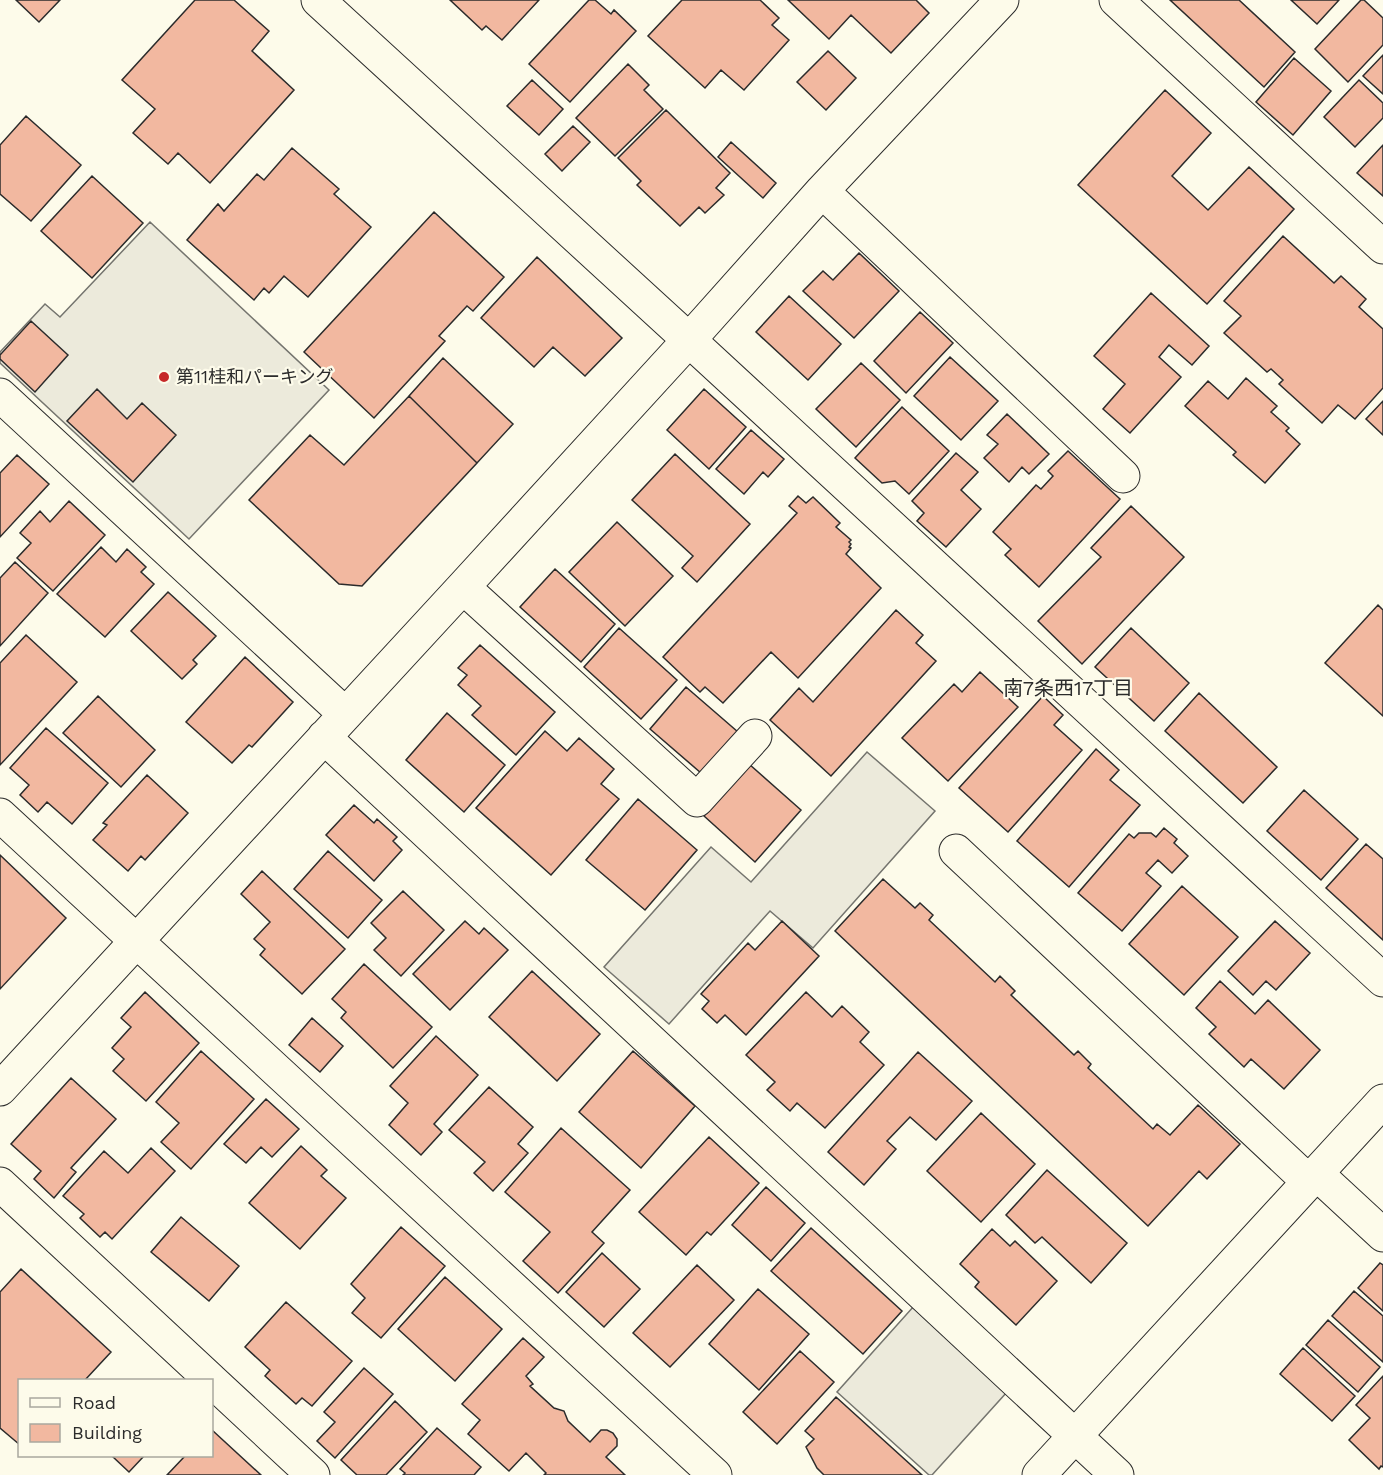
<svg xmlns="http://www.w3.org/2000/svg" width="1383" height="1475" viewBox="0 0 1383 1475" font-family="'Work Sans','Noto Sans JP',sans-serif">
  <rect width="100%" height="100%" fill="#fdfbea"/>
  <path fill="#eceadb" stroke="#74746e" stroke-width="1.5" d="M150 222 329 390 189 539 0 363V352L45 304 60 317Z
    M867 752 935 811 813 948 770 911 669 1024 604 967 711 847 751 882Z
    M914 1306 1007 1392 932 1475H929L837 1392Z"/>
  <path fill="#f2b8a0" stroke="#2b2b2b" stroke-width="1.5" d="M16 0H60L39 22Z
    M195 0H234L269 31 252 51 294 90 210 183 178 153 168 164 133 133 155 109 122 80Z
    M450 0H539L502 40 486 26 482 30Z
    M589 0H595L611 14 614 10 636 31 570 102 529 64Z
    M682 0H760L779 18 772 25 789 40 744 90 721 70 705 88 648 36Z
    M788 0H916L929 13 891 53 851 15 829 39Z
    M1170 0H1239L1295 52 1264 87Z
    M1291 0H1339L1317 24Z
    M1361 0H1364L1383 18V45L1348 82 1315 49Z
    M828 51 856 78 826 110 797 82Z
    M1383 55V94L1363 76Z
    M1294 58 1331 91 1293 135 1256 102Z
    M628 64 649 85 644 90 663 109 615 156 576 118Z
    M532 80 563 109 539 135 507 106Z
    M1359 80 1383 103V118L1355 147 1324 117Z
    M1165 90 1211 133 1172 176 1208 210 1249 167 1294 209 1207 304 1078 185Z
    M666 110 730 173 716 188 724 195 705 213 699 207 680 226 637 185 641 181 618 158Z
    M26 116 81 165 31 221 0 194V145Z
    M573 126 590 142 562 171 545 154Z
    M731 142 776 183 763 198 718 157Z
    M1383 145V196L1357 173Z
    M292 148 339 189 334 194 371 227 308 297 284 276 269 293 264 288 254 300 187 240 218 204 224 211 257 174 264 180Z
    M92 176 143 223 92 278 41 231Z
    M434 212 504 277 473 311 467 306 439 336 445 341 374 418 304 352Z
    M1283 236 1334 283 1341 276 1366 299 1359 307 1383 329V388L1355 419 1338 405 1322 423 1279 384 1283 380 1271 369 1267 372 1224 333 1241 316 1224 301Z
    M859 253 899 291 854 338 803 291 823 271 833 280Z
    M537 257 622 338 585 376 553 347 534 367 481 318Z
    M1151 293 1209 346 1192 365 1169 345 1159 357 1181 377 1130 433 1103 409 1125 384 1094 356Z
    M789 296 841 344 808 380 756 332Z
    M920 312 953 343 906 393 874 361Z
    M31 321 68 355 35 392 0 359V355Z
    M950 357 998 401 961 440 914 396Z
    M443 358 513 424 477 463 409 396Z
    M861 363 900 400 856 447 816 409Z
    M1246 378 1277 406 1271 412 1289 428 1286 431 1300 444 1265 483 1233 455 1236 452 1185 406 1208 381 1228 399Z
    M97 389 127 419 142 403 176 435 133 482 67 421Z
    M704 389 746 427 709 469 667 430Z
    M409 396 477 463 362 586 339 584 249 500 310 435 344 465Z
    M1383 401V435L1366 419Z
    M902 407 949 451 909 494 895 481 882 483 855 458Z
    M1007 414 1049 454 1029 474 1022 467 1009 482 984 458 998 444 987 435Z
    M751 430 784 459 768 477 763 472 744 494 716 469Z
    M1068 451 1120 499 1039 587 1005 555 1011 549 993 532 1036 485 1041 489 1053 476 1048 471Z
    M956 453 978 472 961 490 981 509 946 547 917 521 924 513 912 501Z
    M675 454 750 524 697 582 682 568 693 556 632 500Z
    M17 455 49 484 0 537V473Z
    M798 496 806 503 813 497 840 523 836 527 851 540 849 542 851 544 849 547 851 548 846 554 881 588 798 678 771 652 723 703 705 687 700 692 663 657 797 513 789 506Z
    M69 501 105 535 53 591 17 558 31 543 20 533 40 511 50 522Z
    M1131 506 1184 557 1082 664 1038 621 1101 557 1091 548Z
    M617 522 673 576 625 626 569 572Z
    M101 547 116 562 127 549 146 567 141 572 154 584 105 637 57 594Z
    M15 562 48 593 0 646V578Z
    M555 569 615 624 581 662 520 607Z
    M168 592 216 636 193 660 197 664 182 679 131 631Z
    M1378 605 1383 610V716L1325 663Z
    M896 610 923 635 916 643 936 661 831 776 770 720 799 688 813 702Z
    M619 628 677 680 641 719 584 667Z
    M1131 628 1189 683 1154 721 1095 667Z
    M26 635 77 682 0 765V663Z
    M480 645 555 712 516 755 472 715 481 706 458 685 467 675 458 668Z
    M245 657 293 702 252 747 249 745 232 763 186 722Z
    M980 672 1018 707 948 781 902 738 954 684 962 692Z
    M686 687 738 732 701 773 650 729Z
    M1199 693 1277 767 1243 803 1165 731Z
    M98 696 155 750 121 787 63 733Z
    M1043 696 1063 715 1054 725 1082 750 1008 832 959 788Z
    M447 713 505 765 464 812 406 760Z
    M46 728 108 783 72 824 47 802 38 812 20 795 29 785 10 768Z
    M545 731 567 751 579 738 614 769 601 784 619 799 551 875 476 808Z
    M1096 749 1119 770 1110 780 1140 805 1069 887 1017 841Z
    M749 764 801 810 755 862 704 816Z
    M147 775 188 813 145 860 141 856 128 871 93 840 107 825 103 823Z
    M1304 790 1358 839 1321 880 1267 831Z
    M638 799 697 850 645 910 586 860Z
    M354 805 374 823 377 819 397 837 393 841 402 850 374 881 326 835Z
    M1164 828 1177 839 1174 843 1188 856 1172 873 1158 860 1146 873 1161 886 1122 931 1078 893 1129 834 1134 838 1139 833H1151L1156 837Z
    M1366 844 1383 859V940L1326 888Z
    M328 851 382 900 348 938 294 889Z
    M0 855 66 918 0 989Z
    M262 871 345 949 302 994 260 955 265 949 254 939 270 922 241 894Z
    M883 879 915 908 920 903 933 915 929 920 995 982 1000 976 1015 991 1011 995 1074 1055 1078 1051 1091 1064 1088 1068 1153 1129 1157 1124 1170 1135 1198 1105 1240 1144 1207 1179 1199 1171 1148 1226 835 931Z
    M1182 886 1238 937 1184 995 1129 944Z
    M403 891 444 930 401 976 374 950 386 938 371 923Z
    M465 921 479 934 484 928 508 950 450 1010 413 974Z
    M782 921 819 956 746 1035 725 1015 717 1023 702 1009 709 1001 701 994 748 943 755 950Z
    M1275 921 1310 953 1276 990 1266 981 1253 995 1228 971Z
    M364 964 432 1027 393 1068 341 1018 346 1012 332 999Z
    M532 971 600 1034 557 1081 489 1017Z
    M1220 981 1255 1014 1268 1000 1320 1050 1284 1089 1251 1059 1244 1067 1209 1034 1216 1027 1196 1008Z
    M145 992 199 1043 146 1101 113 1071 124 1059 112 1048 131 1027 121 1018Z
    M806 992 832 1017 842 1006 869 1032 860 1042 884 1065 825 1128 797 1103 790 1111 767 1090 775 1082 746 1055Z
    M312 1018 343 1046 320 1072 289 1045Z
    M436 1036 478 1075 434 1124 442 1132 421 1155 389 1125 408 1103 390 1086Z
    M201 1051 254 1099 191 1169 161 1142 179 1123 156 1102Z
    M633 1051 695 1106 641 1168 579 1112Z
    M918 1052 972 1101 936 1140 910 1117 887 1141 896 1149 864 1185 828 1152Z
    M71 1078 116 1119 71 1168 76 1172 54 1198 34 1179 41 1171 11 1144Z
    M489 1087 533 1127 518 1144 528 1153 493 1191 474 1173 485 1162 449 1130Z
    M266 1099 299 1129 272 1157 261 1147 246 1163 224 1144Z
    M981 1113 1035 1164 981 1222 927 1171Z
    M561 1128 630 1190 592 1232 604 1243 558 1293 523 1261 550 1232 505 1192Z
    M709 1137 759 1183 711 1235 707 1232 686 1255 639 1212Z
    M301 1146 327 1170 321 1176 346 1198 300 1249 249 1203Z
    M151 1148 175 1171 112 1239 105 1232 100 1237 80 1218 84 1214 63 1196 104 1151 128 1173Z
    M1047 1170 1127 1243 1091 1283 1042 1237 1035 1243 1006 1215Z
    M766 1187 805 1223 771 1261 732 1225Z
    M181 1217 239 1266 209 1301 151 1252Z
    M401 1227 445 1266 381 1338 352 1313 365 1298 351 1284Z
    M811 1228 902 1311 863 1354 771 1271Z
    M992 1229 1010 1246 1015 1241 1057 1281 1016 1325 975 1287 979 1282 960 1264Z
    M602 1253 640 1289 604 1327 566 1292Z
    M1380 1263 1383 1265V1311L1358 1288Z
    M697 1265 734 1300 670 1367 633 1333Z
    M21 1269 111 1352 85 1380H20V1445L0 1428V1292Z
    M445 1277 502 1329 455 1381 398 1329Z
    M758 1289 809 1334 759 1390 709 1344Z
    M1354 1291 1383 1316V1362L1332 1316Z
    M286 1302 352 1361 312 1406 302 1398 296 1404 265 1376 270 1370 245 1347Z
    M1328 1320 1380 1367 1358 1392 1306 1345Z
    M523 1338 544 1357 526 1376 533 1384 530 1386 554 1408 564 1411 568 1421 590 1442 601 1430H607L613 1433 617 1439V1446L606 1457 625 1475H544L546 1473 526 1453 509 1471 468 1434 480 1420 462 1404Z
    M1303 1348 1355 1396 1332 1421 1280 1374Z
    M800 1351 834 1382 777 1444 743 1412Z
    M364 1368 393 1394 335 1458 317 1441 335 1422 324 1412Z
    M1383 1376V1467L1381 1466 1379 1469 1349 1440 1370 1418 1356 1405Z
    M836 1397 922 1475H824L817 1468 806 1447 814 1439 805 1431Z
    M395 1401 427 1432 386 1475H357L341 1460Z
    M437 1428 481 1467 474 1475H403L405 1473 400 1469Z
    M212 1430 261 1475H167L185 1456H212Z
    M112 1456H144L129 1472Z"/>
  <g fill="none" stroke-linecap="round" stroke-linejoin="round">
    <g stroke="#2b2b2b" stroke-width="35">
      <path id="minor" d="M318 0 689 340 1383 980
        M1116 0 1383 247
        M822 191 1123 476
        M0 395 345 714
        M463 587 697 800 755 736
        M324 737 1117 1475
        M0 815 715 1475
        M956 851 1308 1181
        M0 1089 463 587 689 340 822 191 1002 0
        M1316 1173 1383 1235
        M0 1184 211 1380
        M212 1381 313 1475
        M1039 1475 1383 1101"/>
    </g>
    <use href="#minor" stroke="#fdfbea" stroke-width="33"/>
  </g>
  <circle fill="#c62828" stroke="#fdfbea" stroke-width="2" cx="164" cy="377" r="6"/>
  <g text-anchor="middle" stroke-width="4.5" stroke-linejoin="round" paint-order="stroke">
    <g font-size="18" fill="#2b2b2b" stroke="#fdfbea" text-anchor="start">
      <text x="176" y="383">第11桂和パーキング</text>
    </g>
    <g font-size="20" fill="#2b2b2b" stroke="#fdfbea">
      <text x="1068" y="695">南7条西17丁目</text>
    </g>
  </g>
  <rect x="18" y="1379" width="195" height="78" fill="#fdfbea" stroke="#a9a89e" stroke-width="1.5"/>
  <rect x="30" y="1398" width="30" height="9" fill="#fdfbea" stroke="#a9a89e" stroke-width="1.5"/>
  <text x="72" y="1409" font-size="18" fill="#2b2b2b">Road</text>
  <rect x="30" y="1424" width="30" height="18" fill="#f2b8a0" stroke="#a9a89e" stroke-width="1.5"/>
  <text x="72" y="1439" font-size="18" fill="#2b2b2b">Building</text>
</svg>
